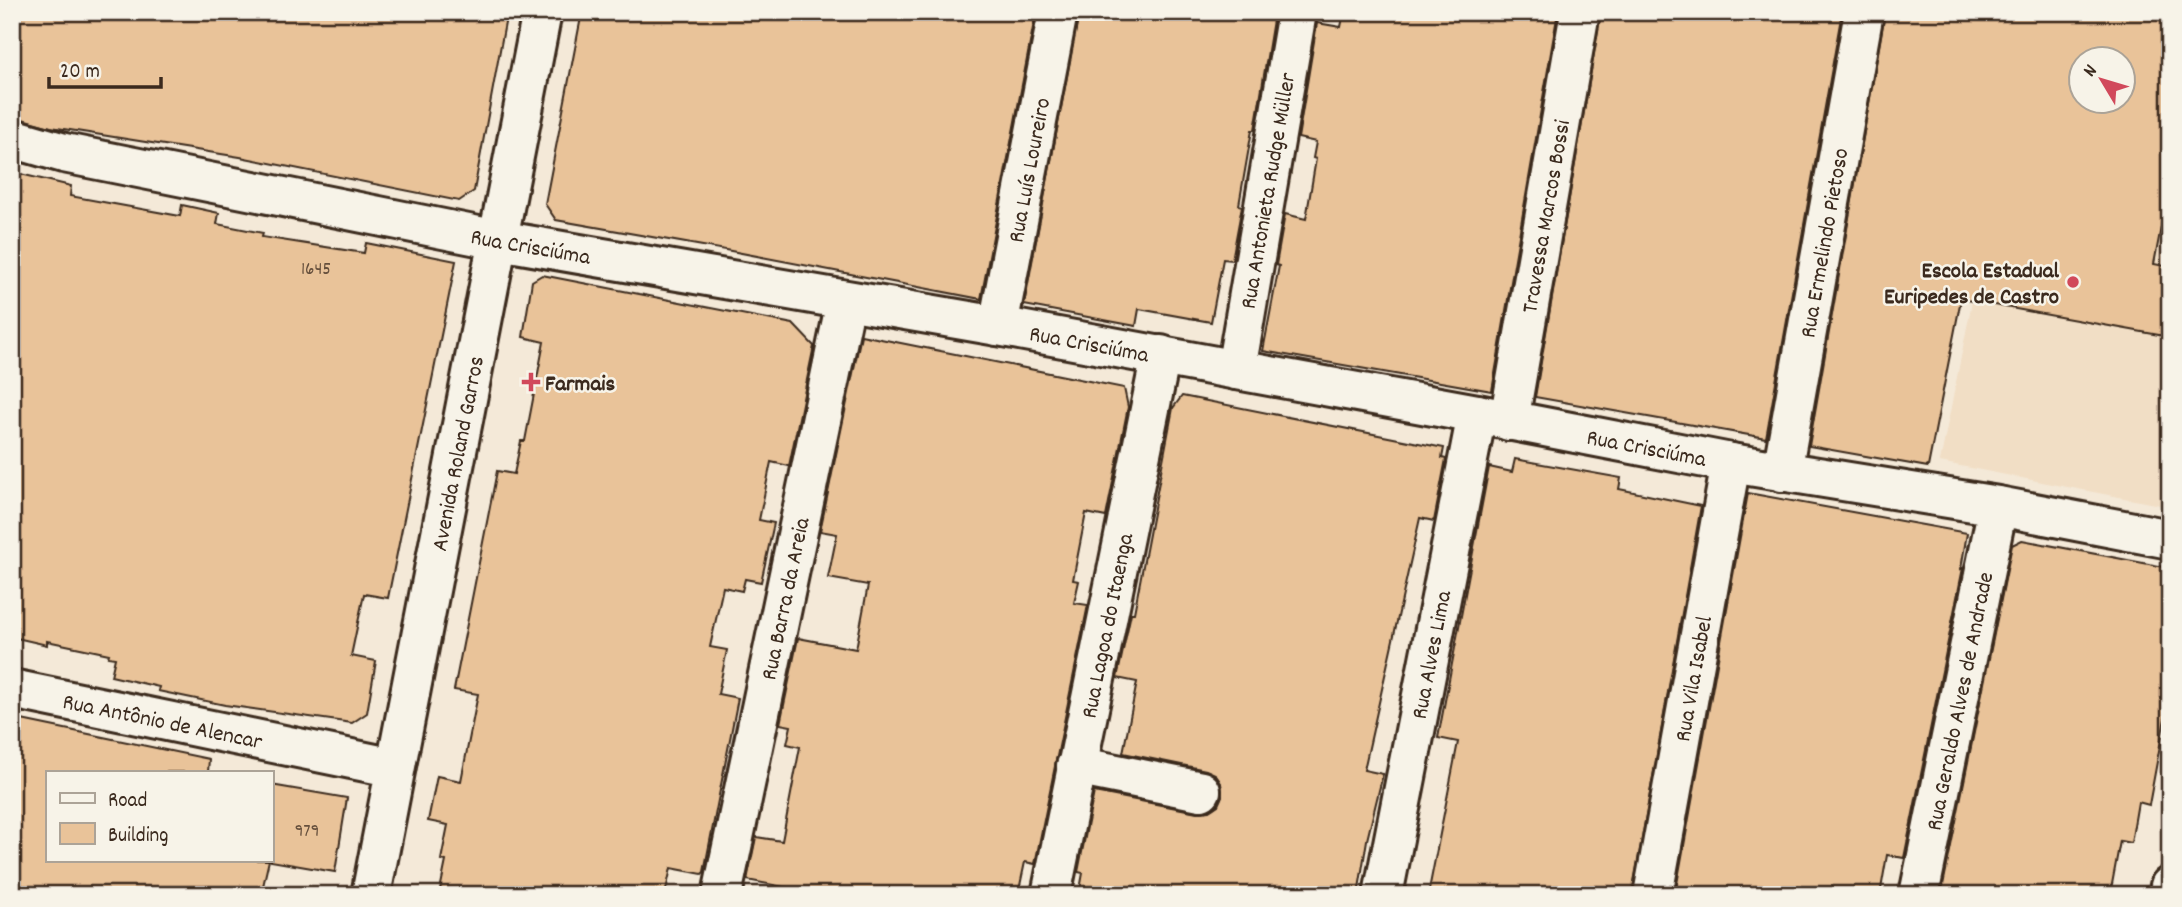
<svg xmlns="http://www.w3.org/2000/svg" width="2182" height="907" viewBox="0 0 2182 907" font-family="Dekko,sans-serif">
  <rect width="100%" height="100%" fill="#f4e9d8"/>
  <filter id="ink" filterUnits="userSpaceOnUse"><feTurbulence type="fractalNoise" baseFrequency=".0143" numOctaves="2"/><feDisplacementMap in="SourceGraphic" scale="14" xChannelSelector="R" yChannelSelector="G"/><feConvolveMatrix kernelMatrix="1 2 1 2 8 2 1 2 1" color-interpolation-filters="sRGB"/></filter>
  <g filter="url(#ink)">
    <path fill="#f1dec5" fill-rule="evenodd" d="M2030 12H2170V507L1940 462ZM2080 60H2122V102H2080Z"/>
    <path fill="#e9c399" stroke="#3b2a1e" stroke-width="2" fill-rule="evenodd" d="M12 12H507L474 191 459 201 240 157 51 127 12 117Z
      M582 12H1036L981 299 731 251 556 220 545 204Z
      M1079 12H1263L1274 14 1255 130H1252L1239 205 1242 206 1232 260 1223 259 1211 322 1139 309 1136 326 1024 305Z
      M1344 12H1558L1492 391 1263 351 1279 266 1276 265 1285 214 1306 219 1316 159 1313 158 1316 142 1298 138 1317 23 1341 27Z
      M1601 12H1842L1766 438 1535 397Z
      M1885 12H2123L2170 22V180L2154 264 2170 267V337L1961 299 1928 467 1809 446ZM2081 60H2123V102H2081Z
      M12 172 71 186 70 196 180 216 182 205 219 213 217 224 263 233 262 237 364 253 366 243 456 261 388 598 364 594 351 656 376 661 367 713 352 723 225 705 158 691 159 687 111 676 115 658 108 657 109 654 47 641V645L12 637Z
      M542 275 793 324 814 346 789 466 771 462 759 520 774 523 761 582 745 579 742 591 723 587 710 647 727 650 718 694 738 698 704 872 702 874 671 868 665 895H439L446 861 441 860 448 825 428 821 437 776 461 781 478 694 454 690 497 471 514 474 521 441H525L544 342 523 337 532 281Z
      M861 335 1124 388 1128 407 1106 517 1086 513 1073 580 1079 581 1074 603 1088 605 1035 864 1025 862 1018 895H793L794 889 747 880 756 837 782 841 800 747 787 744 791 726 780 724 798 638 856 649 868 585 828 578 837 534 820 531Z
      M1182 396 1444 448 1442 458 1446 459 1434 521 1420 518 1364 770 1383 774 1367 840 1358 895H1079L1083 873 1078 872 1094 792 1197 812 1209 811 1218 805 1222 796 1221 783 1215 774 1206 770 1123 753 1137 682 1117 678 1131 613H1134L1173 408Z
      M1515 459 1621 478 1619 489 1701 506 1632 895H1428L1458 742 1438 738 1489 467 1512 472Z
      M1748 493 1967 533 1961 569 1963 568 1904 858 1887 855 1880 895H1675Z
      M2022 540 2170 568V647L2164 674 2170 675V691L2149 805 2138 802 2131 843 2120 841 2110 895H1941L2012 545Z
      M12 718 209 759 208 772H47V860H269L261 895H12Z
      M271 785 347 798 335 872 271 861Z"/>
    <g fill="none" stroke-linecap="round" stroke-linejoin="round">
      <g stroke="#3b2a1e" stroke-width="44">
        <g id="minor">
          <path id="s1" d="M12 138 64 153 498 240 998 326 1477 414 1731 463 1998 506 2170 539"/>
          <path id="s2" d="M998 326 1058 12"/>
          <path id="s3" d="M1236 370 1297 12"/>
          <path id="s4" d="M1509 421 1580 12"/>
          <path id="s5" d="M1782 472 1864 12"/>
          <path id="s6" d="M12 689 395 768"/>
          <path d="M1076 766 1201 791"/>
          <path id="s7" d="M722 895 846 301"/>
          <path id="s8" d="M1051 895 1161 355"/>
          <path id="s9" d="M1383 895 1477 414"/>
          <path id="s10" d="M1653 895 1731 463"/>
          <path id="s11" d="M1919 895 1998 506"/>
          <path d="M2168 895 2170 886"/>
        </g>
      </g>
      <g stroke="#3b2a1e" stroke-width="44">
        <g id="major">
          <path id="s12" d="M371 895 542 12"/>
        </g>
      </g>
      <use href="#minor" stroke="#f7f3e8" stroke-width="38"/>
      <use href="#major" stroke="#f7f3e8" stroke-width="38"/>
    </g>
  </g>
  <g fill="#d1495b" stroke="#f7f3e8" stroke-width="2.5">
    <circle cx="2073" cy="282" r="7"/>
    <path d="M527.5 371.5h7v7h7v7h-7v7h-7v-7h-7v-7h7z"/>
  </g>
  <g text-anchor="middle" stroke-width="5" stroke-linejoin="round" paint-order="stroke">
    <g font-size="19" fill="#66503d">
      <text x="316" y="274">1645</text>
      <text x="307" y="836">979</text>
    </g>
    <g font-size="23" fill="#3b2a1e" stroke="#f7f3e8">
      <text dy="8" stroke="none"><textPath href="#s2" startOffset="159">Rua Luís Loureiro</textPath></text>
      <text dy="8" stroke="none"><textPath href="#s3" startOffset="182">Rua Antonieta Rudge Müller</textPath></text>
      <text dy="8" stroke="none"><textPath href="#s4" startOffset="208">Travessa Marcos Bossi</textPath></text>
      <text dy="8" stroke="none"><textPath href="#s5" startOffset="233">Rua Ermelindo Pietoso</textPath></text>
      <text dy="8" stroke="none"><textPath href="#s1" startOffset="530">Rua Crisciúma</textPath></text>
      <text dy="8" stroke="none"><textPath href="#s1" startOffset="1097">Rua Crisciúma</textPath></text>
      <text dy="8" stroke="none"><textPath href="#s1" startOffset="1664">Rua Crisciúma</textPath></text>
      <text dy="8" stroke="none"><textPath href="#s12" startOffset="450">Avenida Roland Garros</textPath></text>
      <text dy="8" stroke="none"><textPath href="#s7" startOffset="303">Rua Barra da Areia</textPath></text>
      <text dy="8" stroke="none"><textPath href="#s8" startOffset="275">Rua Lagoa do Itaenga</textPath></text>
      <text dy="8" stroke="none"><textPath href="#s9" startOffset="245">Rua Alves Lima</textPath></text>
      <text dy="8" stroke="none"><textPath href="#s10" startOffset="220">Rua Vila Isabel</textPath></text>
      <text dy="8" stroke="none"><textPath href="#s11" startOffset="198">Rua Geraldo Alves de Andrade</textPath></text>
      <text dy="8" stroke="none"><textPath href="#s6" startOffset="154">Rua Antônio de Alencar</textPath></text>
    </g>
    <g font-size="23" font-weight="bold" fill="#3b2a1e" stroke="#f7f3e8" text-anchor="end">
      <text x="2059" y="277">Escola Estadual<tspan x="2059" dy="26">Euripedes de Castro</tspan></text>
      <text x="545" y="390" text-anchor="start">Farmais</text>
    </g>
  </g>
  <rect width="2182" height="907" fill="none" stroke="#f7f3e8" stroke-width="42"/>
  <rect x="21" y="21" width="2140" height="865" fill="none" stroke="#3b2a1e" stroke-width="2.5" filter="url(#ink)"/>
  <rect x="46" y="771" width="228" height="91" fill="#f7f3e8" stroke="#aca397" stroke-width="2"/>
  <rect x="60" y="793" width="35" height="10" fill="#f7f3e8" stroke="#aca397" stroke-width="2"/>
  <text x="108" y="806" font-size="21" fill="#3b2a1e">Road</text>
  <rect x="60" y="823" width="35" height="21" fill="#e9c399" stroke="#aca397" stroke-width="2"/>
  <text x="108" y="841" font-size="21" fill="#3b2a1e">Building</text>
  <g transform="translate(2102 80) rotate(308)"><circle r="33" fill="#f7f3e8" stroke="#aca397" stroke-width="2"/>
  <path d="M0-5L12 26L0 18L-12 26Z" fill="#d1495b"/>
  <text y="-10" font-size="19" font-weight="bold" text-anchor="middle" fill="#3b2a1e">N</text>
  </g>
  <path d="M49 77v10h112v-10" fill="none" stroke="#3b2a1e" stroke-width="3.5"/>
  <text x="60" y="77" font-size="21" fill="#3b2a1e" stroke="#f7f3e8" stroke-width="5" paint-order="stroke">20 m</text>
</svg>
